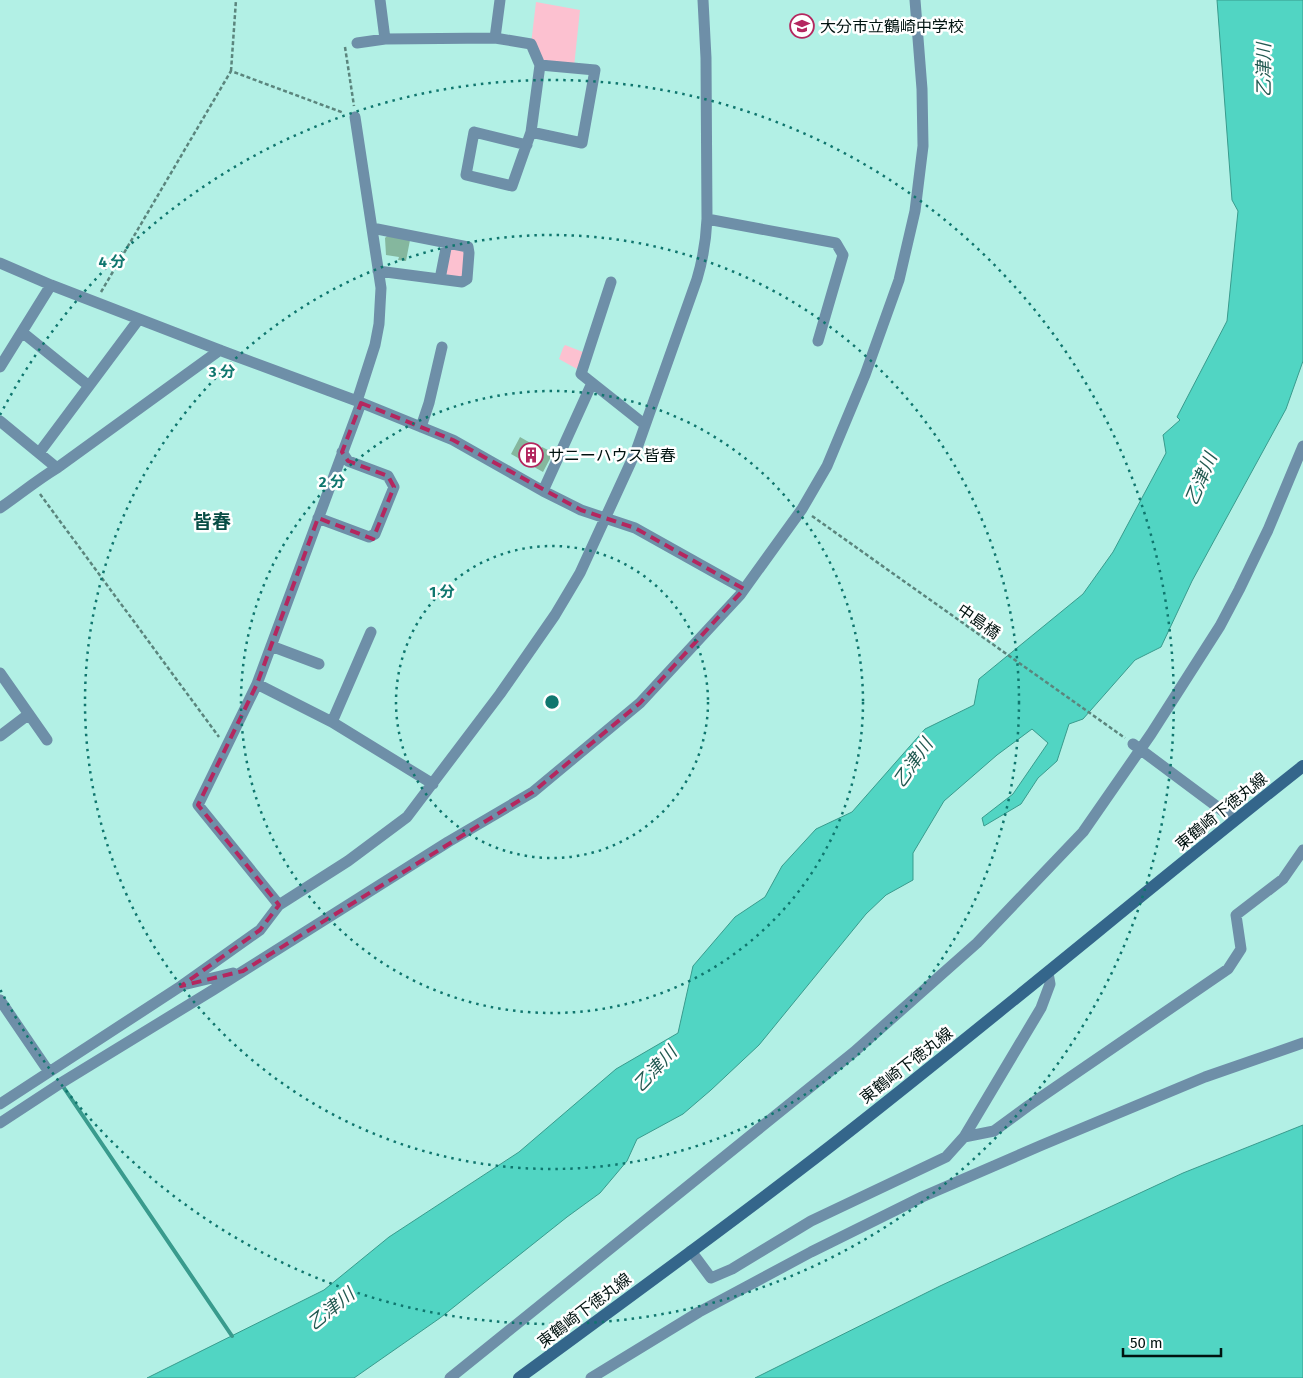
<svg xmlns="http://www.w3.org/2000/svg" width="1303" height="1378" viewBox="0 0 1303 1378" font-family="'Fira Sans','Noto Sans JP',sans-serif">
  <rect width="100%" height="100%" fill="#b2f0e5"/>
  <path fill="#fcc1d0" d="M536 2 580 10 574 67 540 65 531 44Z
    M453 248 462 250 465 254 463 277 448 276 445 272 449 251Z
    M565 345 583 352 577 369 559 359 563 348Z"/>
  <path fill="#51d5c3" stroke="#399b8d" d="M1217 0H1303V361L1286 409 1192 581 1161 647 1135 660 1083 719 1069 724 1057 761 1038 778 1021 804 984 826 982 818 1013 794 1048 743 1032 729 997 755 944 801 913 853V880L886 895 866 914 759 1045 711 1090 683 1114 637 1139 627 1161 600 1193 567 1217 440 1318 354 1378H147L324 1290 389 1237 519 1152 616 1069 678 1033 693 966 735 917 765 897 782 866 816 829 852 812 925 729 974 705 979 679 1083 594 1113 552 1166 453 1163 435 1180 420 1177 417 1227 321 1238 211 1232 200Z
    M1303 1125V1378H755L940 1286 1183 1173Z"/>
  <g fill="none" stroke-linecap="round" stroke-linejoin="round">
    <path stroke="#399b8d" stroke-width="4" d="M62 1085 232 1336"/>
  </g>
  <path fill="#85b79e" d="M387 236 410 240 406 261 398 260 399 257 386 255 385 238Z
    M520 437 541 449 542 447 550 451 549 453 552 455 543 472 511 454Z"/>
  <g fill="none" stroke-linecap="round" stroke-linejoin="round">
    <path stroke="#5b857d" stroke-width="2.5" stroke-dasharray="4 2.5" stroke-linecap="butt" d="M345 47 354 106
      M231 71 236 0
      M101 292 231 71 344 113
      M40 494 219 737
      M812 516 1125 738"/>
    <path stroke="#6e8fa8" stroke-width="11" d="M380 0 385 39
      M495 38 500 0
      M357 43 385 39 495 38 531 44 540 65 531 132 512 186 466 175 474 132 527 145
      M355 117 381 288 379 324 375 345 357 401
      M531 132 582 143 595 70 540 65
      M707 219 836 243 843 255 818 341
      M372 228 468 247 469 253 467 279 462 282 378 271
      M0 263 51 285 222 351 357 401 453 440 543 491 581 510 635 528 744 589
      M440 279 447 243
      M611 282 581 374 644 424
      M22 332 89 386
      M0 367 51 285
      M0 421 57 468
      M421 427 429 403 442 347
      M39 453 139 319
      M543 491 592 383
      M0 508C19 495 37 480 57 468L220 350
      M318 518 369 537 375 534 394 487 388 476 348 461 342 452
      M271 646 319 664
      M0 673 47 740
      M257 684 332 722 433 784
      M332 722 371 632
      M0 736 29 714
      M1133 744 1235 820
      M279 905 198 805 257 684 361 403
      M187 984 233 973
      M0 1000 49 1072
      M0 1104 181 986 260 930 279 905 348 861 407 817 500 694 555 615 580 573 636 451 697 279C703 259 706 240 707 219L706 58 703 0
      M0 1123 61 1083 213 990 448 842 533 792 640 703 740 595 802 509 827 466 865 375 899 280 915 211 923 146 922 89 915 0
      M964 1137 994 1131 1028 1106 1228 969 1241 949 1236 915 1283 879 1303 850
      M691 1251 711 1278 732 1269 811 1221 946 1157 964 1137 1041 1008 1050 984 1048 973
      M450 1378 854 1052 977 943 1083 832 1151 734 1220 626 1239 590 1268 530 1303 446
      M591 1378 699 1312 811 1252 922 1197 1042 1145 1205 1077 1303 1043"/>
    <path stroke="#34668b" stroke-width="12" d="M519 1378C624 1301 729 1225 832 1145 991 1021 1145 891 1303 766"/>
  </g>
  <path fill="none" stroke="#b4275f" stroke-width="4" stroke-dasharray="10 6" stroke-linejoin="round" d="M361 403 453 440 581 510 635 528 744 589 640 703 533 792 243 971 181 986 260 930 279 905 198 805 257 684 318 518 373 539 394 487 388 476 348 461 342 452Z"/>
  <g fill="none" stroke="#0f766e" stroke-width="2.5" stroke-dasharray="2.5 5">
    <circle cx="552" cy="702" r="156"/>
    <circle cx="552" cy="702" r="311"/>
    <circle cx="552" cy="702" r="467"/>
    <path d="M0 415A622 622 0 1 1 0 989"/>
  </g>
  <defs>
    <g id="school-ring" transform="scale(1.25)"><circle r="9.5" fill="#fff" stroke="#b4275f" stroke-width="1.5"/><path d="M0-5L7-2L0 1L-7-2ZM-4 1L0 2.5L4 1V4Q0 6-4 4Z" fill="#b4275f"/></g>
    <g id="building-ring" transform="scale(1.25)"><circle r="9.5" fill="#fff" stroke="#b4275f" stroke-width="1.5"/><path d="M-4-6H4V6H1V3H-1V6H-4ZM-2.5-4.3h1.7v1.8h-1.7ZM.8-4.3h1.7v1.8H.8ZM-2.5-1h1.7V.8h-1.7ZM.8-1h1.7V.8H.8Z" fill="#b4275f"/></g>
  </defs>
  <g fill-rule="evenodd">
    <use href="#school-ring" x="802" y="26"/>
    <use href="#building-ring" x="531" y="455"/>
  </g>
  <g text-anchor="middle" stroke-width="5" stroke-linejoin="round" paint-order="stroke">
    <g font-size="16" fill="#001310" stroke="#fff" text-anchor="start">
      <text x="820" y="32">大分市立鶴崎中学校</text>
      <text x="548" y="461">サニーハウス皆春</text>
    </g>
    <g font-size="16" fill="#001310" stroke="#fff">
      <text transform="translate(979 621) rotate(35)" y="6">中島橋</text>
      <text transform="translate(1221 811) rotate(-39)" y="6">東鶴崎下徳丸線</text>
      <text transform="translate(906 1065) rotate(-38)" y="6">東鶴崎下徳丸線</text>
      <text transform="translate(584 1310) rotate(-37)" y="6">東鶴崎下徳丸線</text>
    </g>
    <g font-size="18" font-style="italic" fill="#235a52" stroke="#fff">
      <text transform="translate(1264 70) rotate(-90)" y="6">乙津川</text>
      <text transform="translate(1201 479) rotate(-67)" y="6">乙津川</text>
      <text transform="translate(913 763) rotate(-55)" y="6">乙津川</text>
      <text transform="translate(655 1069) rotate(-47)" y="6">乙津川</text>
      <text transform="translate(331 1309) rotate(-39)" y="6">乙津川</text>
    </g>
    <g font-size="19" font-weight="bold" fill="#074c44" stroke="#fff">
      <text x="212" y="528">皆春</text>
    </g>
  </g>
  <circle cx="552" cy="702" r="8" fill="#0f766e" stroke="#fff" stroke-width="2.5"/>
  <g font-size="15" text-anchor="middle" font-weight="bold" fill="#0f766e" stroke="#fff" stroke-width="5" stroke-linejoin="round" paint-order="stroke">
    <text x="112" y="267">4 分</text>
    <text x="222" y="377">3 分</text>
    <text x="332" y="487">2 分</text>
    <text x="442" y="597">1 分</text>
  </g>
  <path d="M1123 1348v8h98v-8" fill="none" stroke="#001310" stroke-width="2.5"/>
  <text x="1130" y="1348" font-size="15" fill="#001310" stroke="#ffffff" stroke-width="4" paint-order="stroke">50 m</text>
</svg>
